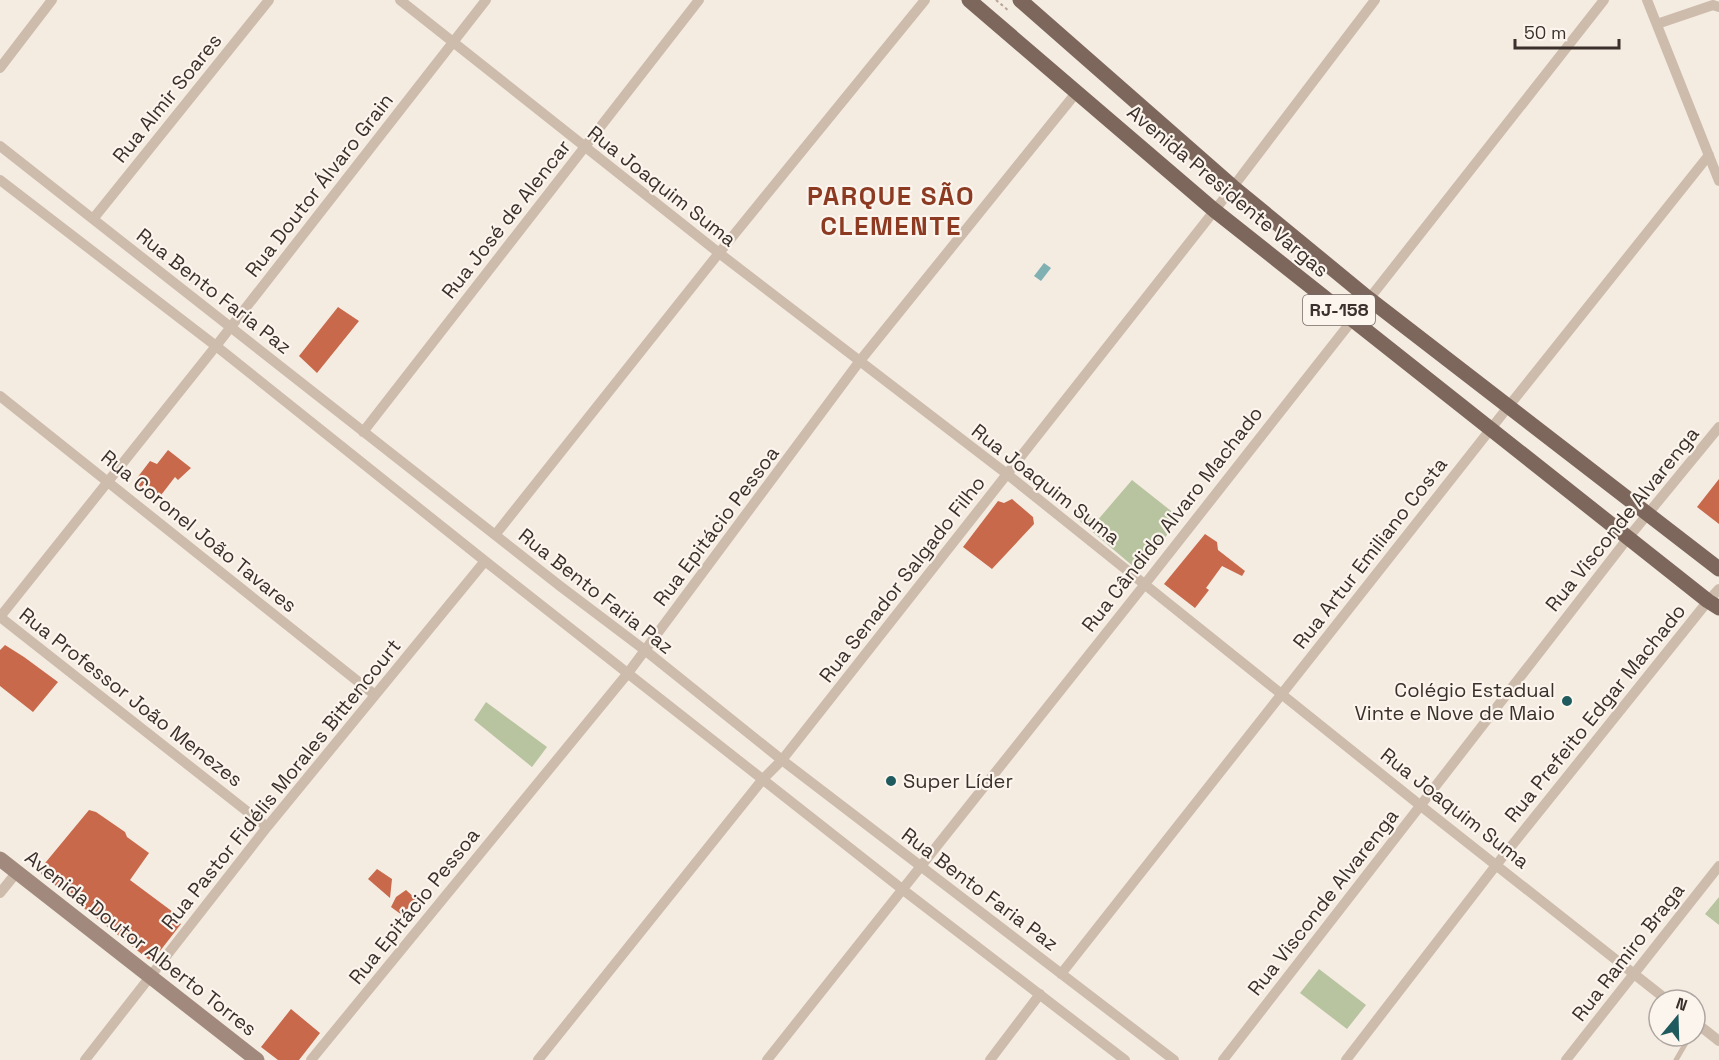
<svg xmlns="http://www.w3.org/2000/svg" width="1719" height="1060" viewBox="0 0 1719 1060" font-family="'Space Grotesk',sans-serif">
  <rect width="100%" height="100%" fill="#f4ebe1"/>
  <path fill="#b8c4a0" d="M1132 480 1180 518 1146 562 1139 567H1134L1075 517 1080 510 1096 522Z
    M486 702 547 747 532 767 474 720Z
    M1719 897V925L1705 914Z
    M1319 969 1366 1005 1347 1029 1300 993Z"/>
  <path fill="#7fb0b2" d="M1044 263 1051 268 1041 281 1034 276Z"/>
  <path fill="#c8694b" d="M338 307 359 321 317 373 299 356Z
    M168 450 191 468 178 480 175 477 158 499 134 482 150 461 157 464Z
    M1719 479V524L1697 507Z
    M1012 499 1033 517 1034 524 992 569 963 547 998 501 1004 503Z
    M1205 534 1217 542 1218 550 1245 571 1242 576 1222 566 1206 588 1209 590 1195 608 1164 584Z
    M5 645 24 657 58 682 33 712 0 686V650Z
    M89 810 96 812 125 832 127 837 149 853 130 880 177 915V921L181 924 153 960 148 959 41 874V868Z
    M377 869 392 879 390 898 368 879Z
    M406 890 416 899 402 915 391 907 396 897Z
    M291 1009 320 1033 299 1060H278L261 1047Z"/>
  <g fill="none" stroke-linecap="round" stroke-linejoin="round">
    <path stroke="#b9a596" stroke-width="2" stroke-dasharray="3 3" stroke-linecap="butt" d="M996 0 1009 11"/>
    <path stroke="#cdbbac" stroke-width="5" d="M1676 1060 1690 1036"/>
    <path stroke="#cdbbac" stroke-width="10" d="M400 0 719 253 1007 474 1421 806 1667 1000
      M1647 0 1719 181
      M1657 24 1713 5 1719 7
      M0 68 52 0
      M0 146 560 586 646 651 782 760 1174 1060
      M0 180 216 346 485 561 902 889 1125 1060
      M93 219 269 0
      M0 396 375 695
      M363 432 699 0
      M495 535 719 253 925 0
      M0 617 216 346 486 0
      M0 617 267 827
      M0 893 17 872
      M1061 974 1508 407 1709 155
      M1695 1022 1719 1041
      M85 1060 267 827 485 561
      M311 1060 628 673 859 362 1076 93
      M538 1060 763 779 782 760 1233 187 1375 0
      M767 1060 1145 584 1604 0
      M990 1060 1040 994
      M1223 1060 1628 538 1719 427
      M1346 1060 1497 864 1708 601 1719 589
      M1566 1060 1719 866"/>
    <path stroke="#a18a7d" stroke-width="15" d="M0 859 257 1060"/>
    <path stroke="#7d675c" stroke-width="15" d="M969 0 1214 210 1708 601 1719 608
      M1020 0 1233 187 1368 298 1719 569"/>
  </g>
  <g fill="#1f5a5e" stroke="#fbf5ee" stroke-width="2">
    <circle cx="1567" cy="701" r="6"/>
    <circle cx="891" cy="781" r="6"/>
  </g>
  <g text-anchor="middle" stroke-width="4.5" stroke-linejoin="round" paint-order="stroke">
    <rect fill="#fbf5ee" stroke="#756b66" stroke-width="1.5" x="1303" y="295" width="72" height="30" rx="4.5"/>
    <g font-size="18" font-weight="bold" fill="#3b302b">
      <text x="1339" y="316">RJ-158</text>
    </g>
    <g font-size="20" fill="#3b302b" stroke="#fbf5ee">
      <text transform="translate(167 98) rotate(-51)" y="7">Rua Almir Soares</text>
      <text transform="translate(319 185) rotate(-52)" y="7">Rua Doutor Álvaro Grain</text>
      <text transform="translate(662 186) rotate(38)" y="7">Rua Joaquim Suma</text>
      <text transform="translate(1228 191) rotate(40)" y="7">Avenida Presidente Vargas</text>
      <text transform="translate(506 219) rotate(-52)" y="7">Rua José de Alencar</text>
      <text transform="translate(214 291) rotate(38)" y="7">Rua Bento Faria Paz</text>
      <text transform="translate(1046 484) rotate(38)" y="7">Rua Joaquim Suma</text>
      <text transform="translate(1172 519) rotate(-52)" y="7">Rua Cândido Alvaro Machado</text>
      <text transform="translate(1622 519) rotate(-51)" y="7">Rua Visconde Alvarenga</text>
      <text transform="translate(716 526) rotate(-53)" y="7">Rua Epitácio Pessoa</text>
      <text transform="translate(199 531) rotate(39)" y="7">Rua Coronel João Tavares</text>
      <text transform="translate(1370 553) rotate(-52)" y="7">Rua Artur Emiliano Costa</text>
      <text transform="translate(902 579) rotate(-52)" y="7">Rua Senador Salgado Filho</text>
      <text transform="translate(596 591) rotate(38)" y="7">Rua Bento Faria Paz</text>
      <text transform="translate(131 697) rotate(38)" y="7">Rua Professor João Menezes</text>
      <text transform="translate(1595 713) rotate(-51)" y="7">Rua Prefeito Edgar Machado</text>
      <text transform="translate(281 784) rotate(-51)" y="7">Rua Pastor Fidélis Morales Bittencourt</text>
      <text transform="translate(1455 808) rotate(38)" y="7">Rua Joaquim Suma</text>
      <text transform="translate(980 889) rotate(37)" y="7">Rua Bento Faria Paz</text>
      <text transform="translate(1323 902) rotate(-52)" y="7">Rua Visconde Alvarenga</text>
      <text transform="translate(414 906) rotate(-51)" y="7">Rua Epitácio Pessoa</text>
      <text transform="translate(141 943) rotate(38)" y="7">Avenida Doutor Alberto Torres</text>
      <text transform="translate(1628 952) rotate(-52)" y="7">Rua Ramiro Braga</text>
    </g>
    <g font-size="20" fill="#3b302b" stroke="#fbf5ee" text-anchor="end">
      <text x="1555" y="697">Colégio Estadual<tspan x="1555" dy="23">Vinte e Nove de Maio</tspan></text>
      <text x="903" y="788" text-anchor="start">Super Líder</text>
    </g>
    <g font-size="26" font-weight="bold" letter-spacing="1.5" fill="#8c3b22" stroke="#fbf5ee">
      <text x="891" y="205">PARQUE SÃO<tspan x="891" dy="30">CLEMENTE</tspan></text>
    </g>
  </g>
  <g transform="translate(1677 1018) rotate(19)"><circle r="28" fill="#fbf5ee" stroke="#aea6a0" stroke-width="1.5"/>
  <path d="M0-4.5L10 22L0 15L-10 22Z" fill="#1f5a5e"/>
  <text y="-9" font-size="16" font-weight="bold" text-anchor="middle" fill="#3b302b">N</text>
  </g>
  <path d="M1515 39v9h104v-9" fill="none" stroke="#3b302b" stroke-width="3"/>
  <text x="1524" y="39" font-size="18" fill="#3b302b" stroke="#fbf5ee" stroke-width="4.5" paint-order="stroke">50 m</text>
</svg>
